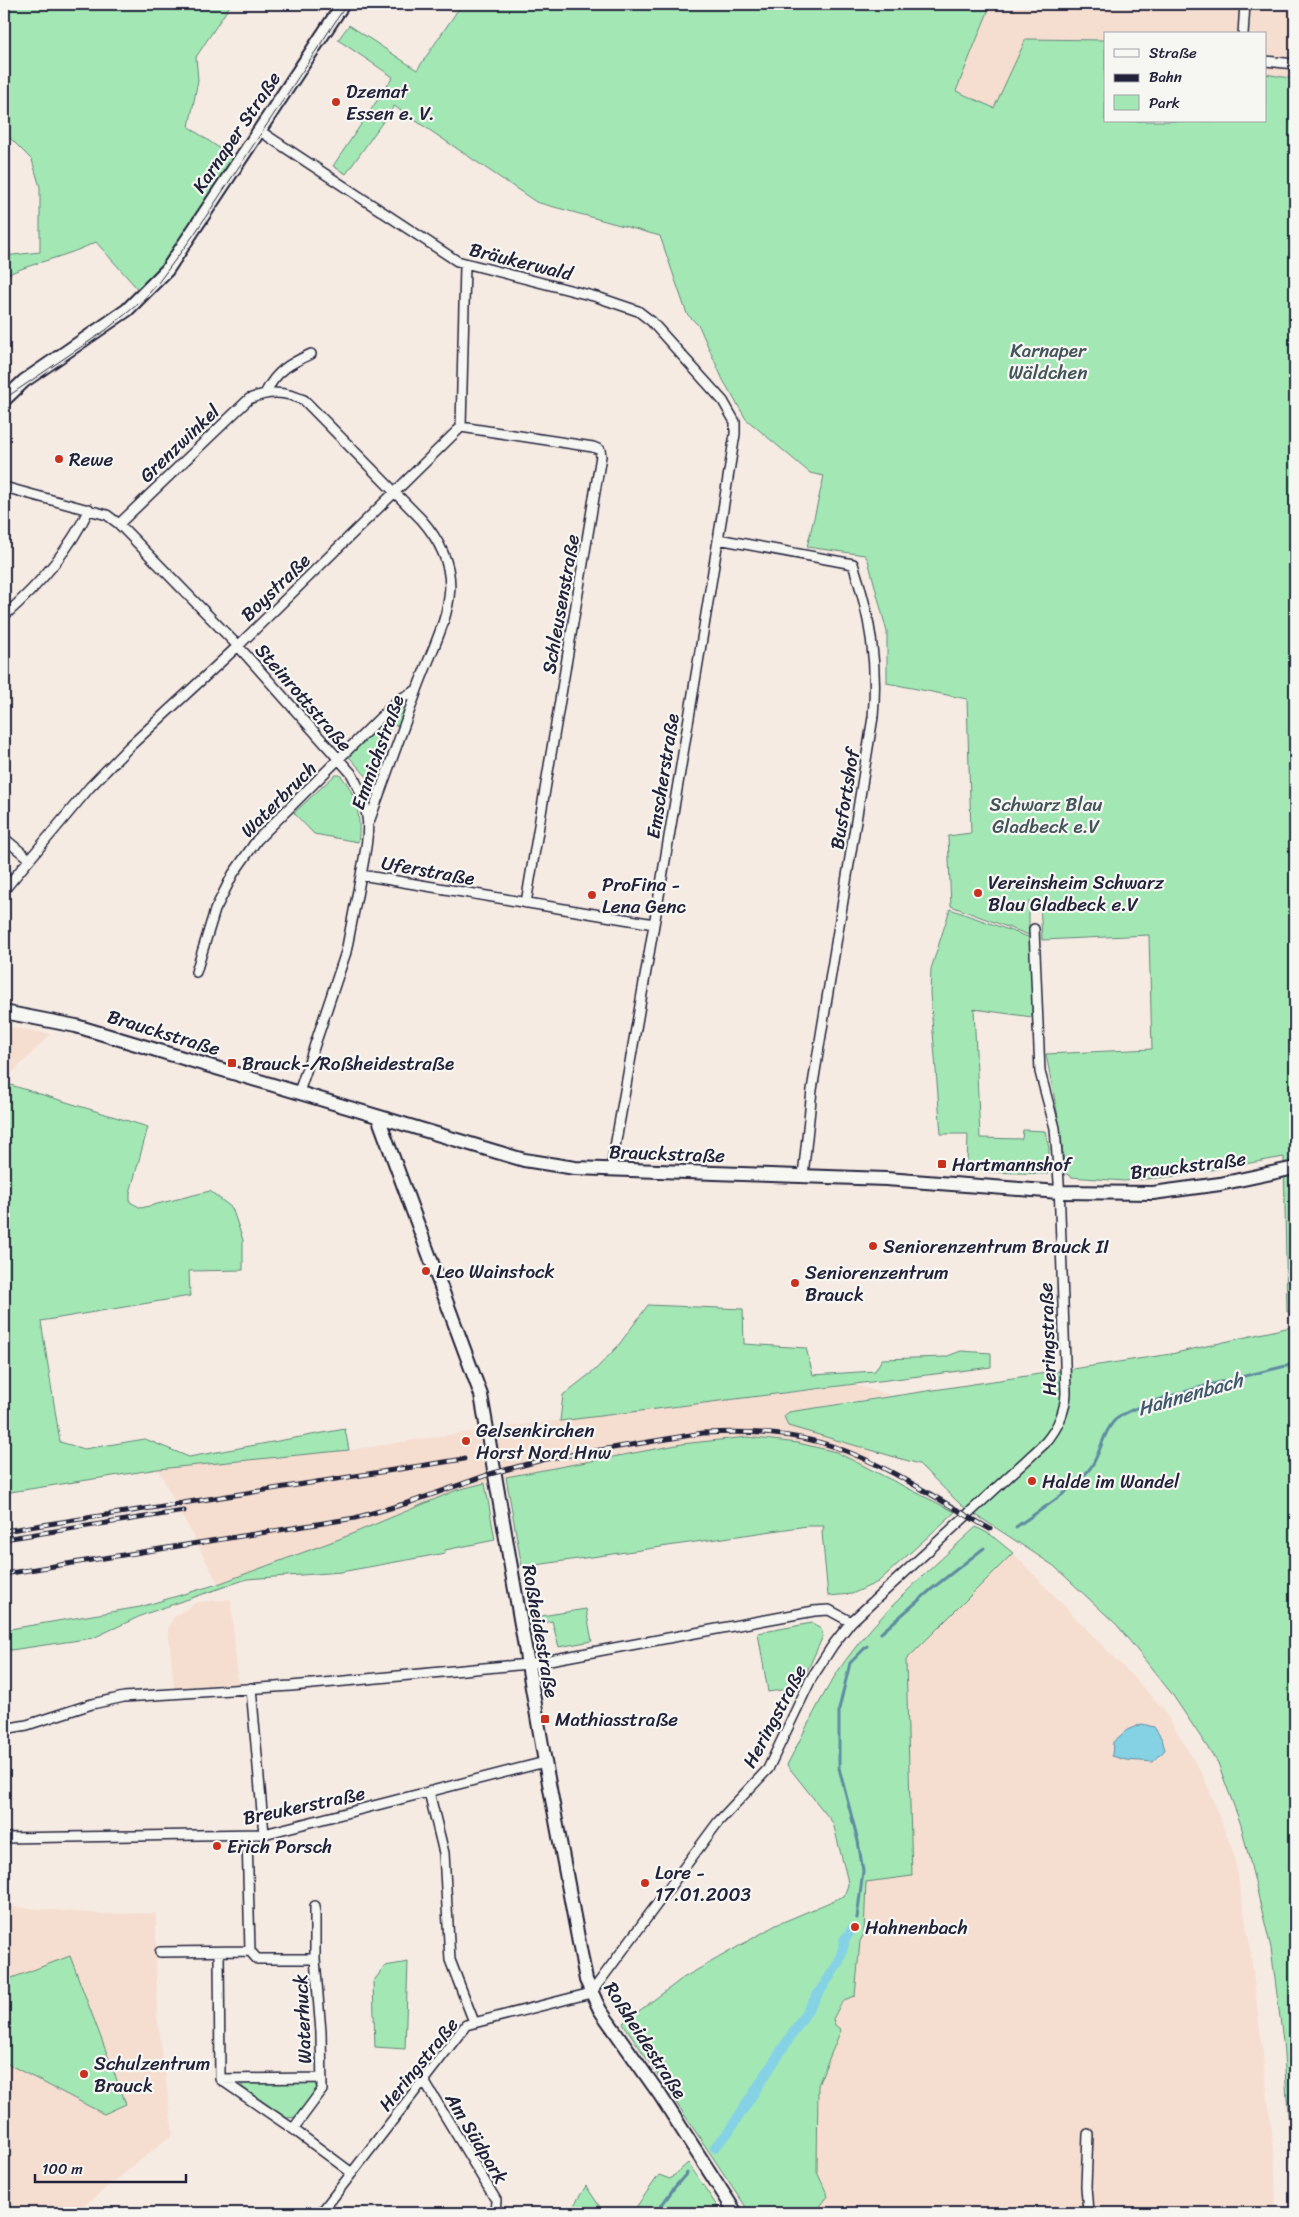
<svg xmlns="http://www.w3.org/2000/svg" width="1299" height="2217" viewBox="0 0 1299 2217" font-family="Sriracha,sans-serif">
  <rect width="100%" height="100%" fill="#f6ebe3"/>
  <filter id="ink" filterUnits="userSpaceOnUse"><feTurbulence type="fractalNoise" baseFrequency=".02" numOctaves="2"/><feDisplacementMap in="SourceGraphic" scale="10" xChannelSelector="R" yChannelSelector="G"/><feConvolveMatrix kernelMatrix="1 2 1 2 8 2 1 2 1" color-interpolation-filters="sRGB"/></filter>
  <g filter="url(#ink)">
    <path fill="#f5ded0" d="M991 4H1295V79L1265 74V34H1105V40L1026 39 994 108 956 91Z
      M4 1026 51 1034 4 1081Z
      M856 1385 890 1395 789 1412 788 1426 819 1433 872 1452 871 1469 836 1452 682 1444 506 1477 458 1490 342 1538 218 1584 158 1469 349 1450 495 1428Z
      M1013 1553 1163 1708 1204 1777 1234 1854 1250 1945 1275 2158 1276 2213H815L828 2196 817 2172 818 2085 841 2030 835 2025 833 2019 841 2003 847 1998 855 1996 860 1941 864 1934 866 1881 912 1875 906 1660Z
      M231 1599 238 1683 174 1688 168 1628 174 1617 197 1602Z
      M4 1906 102 1914 156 1913 157 2014 173 2134 75 2213H4Z"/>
    <path fill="#a3e8b4" stroke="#628578" d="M4 4H231L196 57 198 80 189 127 239 162 143 295 96 242C66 257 34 262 4 276V256L40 252V187L32 160 4 132Z
      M462 4H991L956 91 994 108 1026 39 1105 40V121H1265V74L1295 79V1310L1287 1312 1284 1157 1177 1176 1124 1181 1071 1177 1065 1173 1060 1127 1046 1054 1152 1049 1149 935 1042 940 1040 902H1029V935L951 906 948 836 971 833 967 699 887 683V632L868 560 865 555 807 547 824 476 810 473 746 419 723 380 699 326 687 314 660 236 536 202 394 106 346 174 333 166 393 77 338 40 349 25 417 70Z
      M401 706 404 711 399 726 391 725 377 762 384 766 381 774 368 778 350 758 349 754Z
      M335 775H340C356 792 362 819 358 842L314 834 294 813Z
      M950 909 1031 938 1032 1017 974 1009 980 1138 1022 1139 1023 1130 1045 1131 1049 1148 1048 1174 990 1172 967 1165 968 1134H941L930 993 931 969Z
      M4 1083 148 1127 130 1193V1202L141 1208 210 1191 232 1208 243 1240V1270L189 1271 190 1296 41 1321 60 1442 84 1449 145 1439 189 1457 345 1429 349 1450 158 1469 4 1493Z
      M648 1305 743 1309 744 1344 806 1348 813 1375 875 1371 882 1359 945 1357 961 1351 991 1353V1367L560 1421 563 1395 595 1370 618 1346Z
      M1295 1326V2213L1283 2041 1271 1948 1241 1825 1218 1763 1172 1694 1117 1625 1054 1566 961 1505 919 1464 788 1426 784 1416 789 1412 1171 1354Z
      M747 1437 798 1443 836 1452 955 1512 878 1582 852 1594 828 1596 822 1532 824 1526H807L522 1567 506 1477 682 1444Z
      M485 1483 495 1540 445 1550V1553L341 1572 247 1579 145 1614 93 1638 4 1651V1630L140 1607 218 1584 342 1538 457 1490Z
      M976 1527 991 1535 1013 1553 906 1660 912 1876 866 1882 864 1934 860 1941 855 1996C841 1999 839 2008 833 2019L835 2025 841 2030 818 2085 817 2172 828 2196 815 2213H750L623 2023 683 1978 776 1925 844 1896 848 1885 847 1878 833 1823 787 1765C805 1731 822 1693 845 1661 881 1611 931 1569 976 1527Z
      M586 1609 592 1641 559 1647 552 1621 542 1623 541 1616Z
      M812 1623 821 1628 823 1636 800 1687 768 1692 758 1633Z
      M70 1956 126 2104 104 2114 4 2062V1981Z
      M408 1962 405 2049 375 2047 373 1982 385 1966Z
      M242 2083H315L317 2090 297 2117 287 2118 242 2087Z
      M688 2163 719 2209 713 2213H632L659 2175 670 2179Z
      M586 2186 604 2213H569Z"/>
    <path fill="#86d2e5" stroke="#5e8ca1" d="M1142 1724 1154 1727 1162 1739 1165 1750 1153 1762 1126 1760 1112 1756 1113 1742 1127 1730Z"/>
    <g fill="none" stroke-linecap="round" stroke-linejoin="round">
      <path stroke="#5e8ca1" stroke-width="3" d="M1016 1527C1040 1510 1069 1493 1088 1471 1101 1456 1101 1435 1114 1421 1134 1400 1261 1372 1295 1364
        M881 1633 934 1587 984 1548
        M857 1918 863 1871 858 1841 839 1768V1709L850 1663 867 1646
        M656 2213 674 2188 687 2173"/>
      <path stroke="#86d2e5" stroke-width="10" d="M844 1940 853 1928
        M715 2147 727 2134 839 1962 844 1944"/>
      <g stroke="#22223b" stroke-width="12">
        <path id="street" d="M1243 34 1245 4
          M1265 61 1295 64
          M260 131 457 261 597 297 638 311 651 321 723 401 735 422V434C696 680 655 925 611 1169
          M266 392C276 371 291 363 311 354
          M461 427 593 447 600 450 601 456 526 903
          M4 487 107 515 119 524 238 646 351 773C374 813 369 832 361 875
          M119 524 249 399C269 391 284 391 304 400L421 519C475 580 441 624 417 690
          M718 539 853 564C870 615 878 663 873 717L812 1090 803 1176
          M4 616C37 587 70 549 89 509
          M4 838 28 858
          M4 890 90 787 129 747 238 646 461 427 465 265
          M196 972 215 910 233 874 257 840 398 700 417 690 369 822
          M299 1092 346 952 361 875 654 924
          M251 1688 264 1834
          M4 1729 27 1725 92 1704 124 1697 291 1686 528 1664 814 1611 829 1610 851 1622
          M429 1792 444 1853 450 1960 474 2022
          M247 1836 250 1951 257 1959H315L321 2032 322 2090 293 2129 352 2173
          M4 1838 264 1834 545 1762
          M160 1952 250 1951
          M219 1952 220 2079 293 2129
          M315 1959V1906
          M220 2079 322 2078
          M424 2081 496 2200 495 2213
          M321 2213 466 2025 591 1993 718 1822 768 1769 811 1679 833 1645 851 1622 1045 1443C1058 1428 1065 1413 1066 1393L1059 1182 1055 1128 1040 1072 1034 929
          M1088 2213 1086 2186 1088 2134"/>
      </g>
      <g stroke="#22223b" stroke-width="16">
        <path id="secondary" d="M4 400 24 381 127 310 167 270 343 4
          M4 1012 76 1026 497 1152 524 1160 575 1168 886 1179 1059 1192 1153 1193 1220 1184 1295 1168
          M378 1117 481 1395 545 1762 586 1980 600 2010 660 2095 736 2213"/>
      </g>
      <use href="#street" stroke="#f6f6f2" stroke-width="9"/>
      <use href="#secondary" stroke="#f6f6f2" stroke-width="12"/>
      <path stroke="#22223b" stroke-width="1" d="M4 399 106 330 143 300 158 283 193 236 347 4"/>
      <g stroke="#22223b" stroke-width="5">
        <path id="rail" d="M4 1531 464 1459
          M4 1539 184 1511
          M4 1574 355 1518 411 1502 490 1474 546 1459 703 1433C747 1431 792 1432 835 1447 889 1466 940 1501 990 1529"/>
      </g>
      <use href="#rail" stroke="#f6f6f2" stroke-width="3" stroke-dasharray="9" stroke-linecap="butt"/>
    </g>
  </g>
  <g fill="#c8321e" stroke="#f6f6f2" stroke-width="2">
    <circle cx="336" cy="102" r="5"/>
    <circle cx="59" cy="459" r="5"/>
    <circle cx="978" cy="893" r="5"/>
    <circle cx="592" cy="895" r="5"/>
    <rect x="227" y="1058" width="10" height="10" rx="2.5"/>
    <rect x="937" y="1159" width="10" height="10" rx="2.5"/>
    <circle cx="873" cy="1246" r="5"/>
    <circle cx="426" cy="1271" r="5"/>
    <circle cx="795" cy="1283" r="5"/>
    <circle cx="466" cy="1441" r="5"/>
    <circle cx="1032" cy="1481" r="5"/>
    <rect x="540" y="1714" width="10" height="10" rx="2.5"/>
    <circle cx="217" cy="1846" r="5"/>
    <circle cx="645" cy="1883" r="5"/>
    <circle cx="855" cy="1927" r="5"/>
    <circle cx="84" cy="2074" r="5"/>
  </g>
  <g text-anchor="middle" stroke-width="4.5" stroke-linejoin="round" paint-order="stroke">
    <g font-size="19" fill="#22223b" stroke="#f6f6f2" text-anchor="start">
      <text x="346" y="98">Dzemat<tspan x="346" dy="22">Essen e. V.</tspan></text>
      <text x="69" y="466">Rewe</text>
      <text x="988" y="889">Vereinsheim Schwarz<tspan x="988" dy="22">Blau Gladbeck e.V</tspan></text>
      <text x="602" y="891">ProFina -<tspan x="602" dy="22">Lena Genc</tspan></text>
      <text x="242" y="1070">Brauck-/Roßheidestraße</text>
      <text x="952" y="1171">Hartmannshof</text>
      <text x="883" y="1253">Seniorenzentrum Brauck II</text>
      <text x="436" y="1278">Leo Wainstock</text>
      <text x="805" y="1279">Seniorenzentrum<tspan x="805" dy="22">Brauck</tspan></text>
      <text x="476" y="1437">Gelsenkirchen<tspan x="476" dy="22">Horst Nord Hnw</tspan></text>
      <text x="1042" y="1488">Halde im Wandel</text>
      <text x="555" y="1726">Mathiasstraße</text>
      <text x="227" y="1853">Erich Porsch</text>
      <text x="655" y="1879">Lore -<tspan x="655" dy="22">17.01.2003</tspan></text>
      <text x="865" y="1934">Hahnenbach</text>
      <text x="94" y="2070">Schulzentrum<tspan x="94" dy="22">Brauck</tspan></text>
    </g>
    <g font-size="19" fill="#22223b" stroke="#f6f6f2">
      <text transform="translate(236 132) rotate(-56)" y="7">Karnaper Straße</text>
      <text transform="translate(521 261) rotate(14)" y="7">Bräukerwald</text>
      <text transform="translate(179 443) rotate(-44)" y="7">Grenzwinkel</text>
      <text transform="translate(275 587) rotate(-44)" y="7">Boystraße</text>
      <text transform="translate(560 604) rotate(-80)" y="7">Schleusenstraße</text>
      <text transform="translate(304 697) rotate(49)" y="7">Steinrottstraße</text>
      <text transform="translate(377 752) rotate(-70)" y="7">Emmichstraße</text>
      <text transform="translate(662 776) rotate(-81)" y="7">Emscherstraße</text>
      <text transform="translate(278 799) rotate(-45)" y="7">Waterbruch</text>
      <text transform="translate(844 799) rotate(-81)" y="7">Busfortshof</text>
      <text transform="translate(428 870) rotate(10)" y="7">Uferstraße</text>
      <text transform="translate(164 1032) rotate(17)" y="7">Brauckstraße</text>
      <text transform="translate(667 1153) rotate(2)" y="7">Brauckstraße</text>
      <text transform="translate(1188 1165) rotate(-7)" y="7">Brauckstraße</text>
      <text transform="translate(1047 1339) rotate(-92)" y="7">Heringstraße</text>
      <text transform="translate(541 1631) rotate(80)" y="7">Roßheidestraße</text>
      <text transform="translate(774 1716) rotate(-62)" y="7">Heringstraße</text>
      <text transform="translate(304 1805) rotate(-12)" y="7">Breukerstraße</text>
      <text transform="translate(302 2019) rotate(-93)" y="7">Waterhuck</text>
      <text transform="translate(646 2040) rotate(57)" y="7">Roßheidestraße</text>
      <text transform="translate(418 2064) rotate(-51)" y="7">Heringstraße</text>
      <text transform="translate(477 2138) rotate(59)" y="7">Am Südpark</text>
    </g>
    <g font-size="19" fill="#425459" stroke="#f6f6f2">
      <text x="1048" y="357">Karnaper<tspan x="1048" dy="22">Wäldchen</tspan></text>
      <text x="1046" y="811">Schwarz Blau<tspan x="1046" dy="22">Gladbeck e.V</tspan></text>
    </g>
    <g font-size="20" font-style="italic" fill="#40576e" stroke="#f6f6f2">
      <text transform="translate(1190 1394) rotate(-16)" y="7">Hahnenbach</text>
    </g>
  </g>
  <rect width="1299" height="2217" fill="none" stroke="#f6f6f2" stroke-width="20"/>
  <rect x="10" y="10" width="1279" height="2197" fill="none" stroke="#22223b" stroke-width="2" filter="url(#ink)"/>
  <rect x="1104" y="32" width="162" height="90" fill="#f6f6f2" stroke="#a1a1a9"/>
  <rect x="1114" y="49" width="25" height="8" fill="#f6f6f2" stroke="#a1a1a9"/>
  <text x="1149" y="58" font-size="15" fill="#22223b">Straße</text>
  <rect x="1114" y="74" width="25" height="8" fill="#22223b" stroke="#a1a1a9"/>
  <text x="1149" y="82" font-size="15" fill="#22223b">Bahn</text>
  <rect x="1114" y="95" width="25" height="15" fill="#a3e8b4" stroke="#a1a1a9"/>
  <text x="1149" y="108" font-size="15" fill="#22223b">Park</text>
  <path d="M35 2174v8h151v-8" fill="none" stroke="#22223b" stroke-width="2.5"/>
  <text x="42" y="2174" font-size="15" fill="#22223b" stroke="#f6f6f2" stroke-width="4" paint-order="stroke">100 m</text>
</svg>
